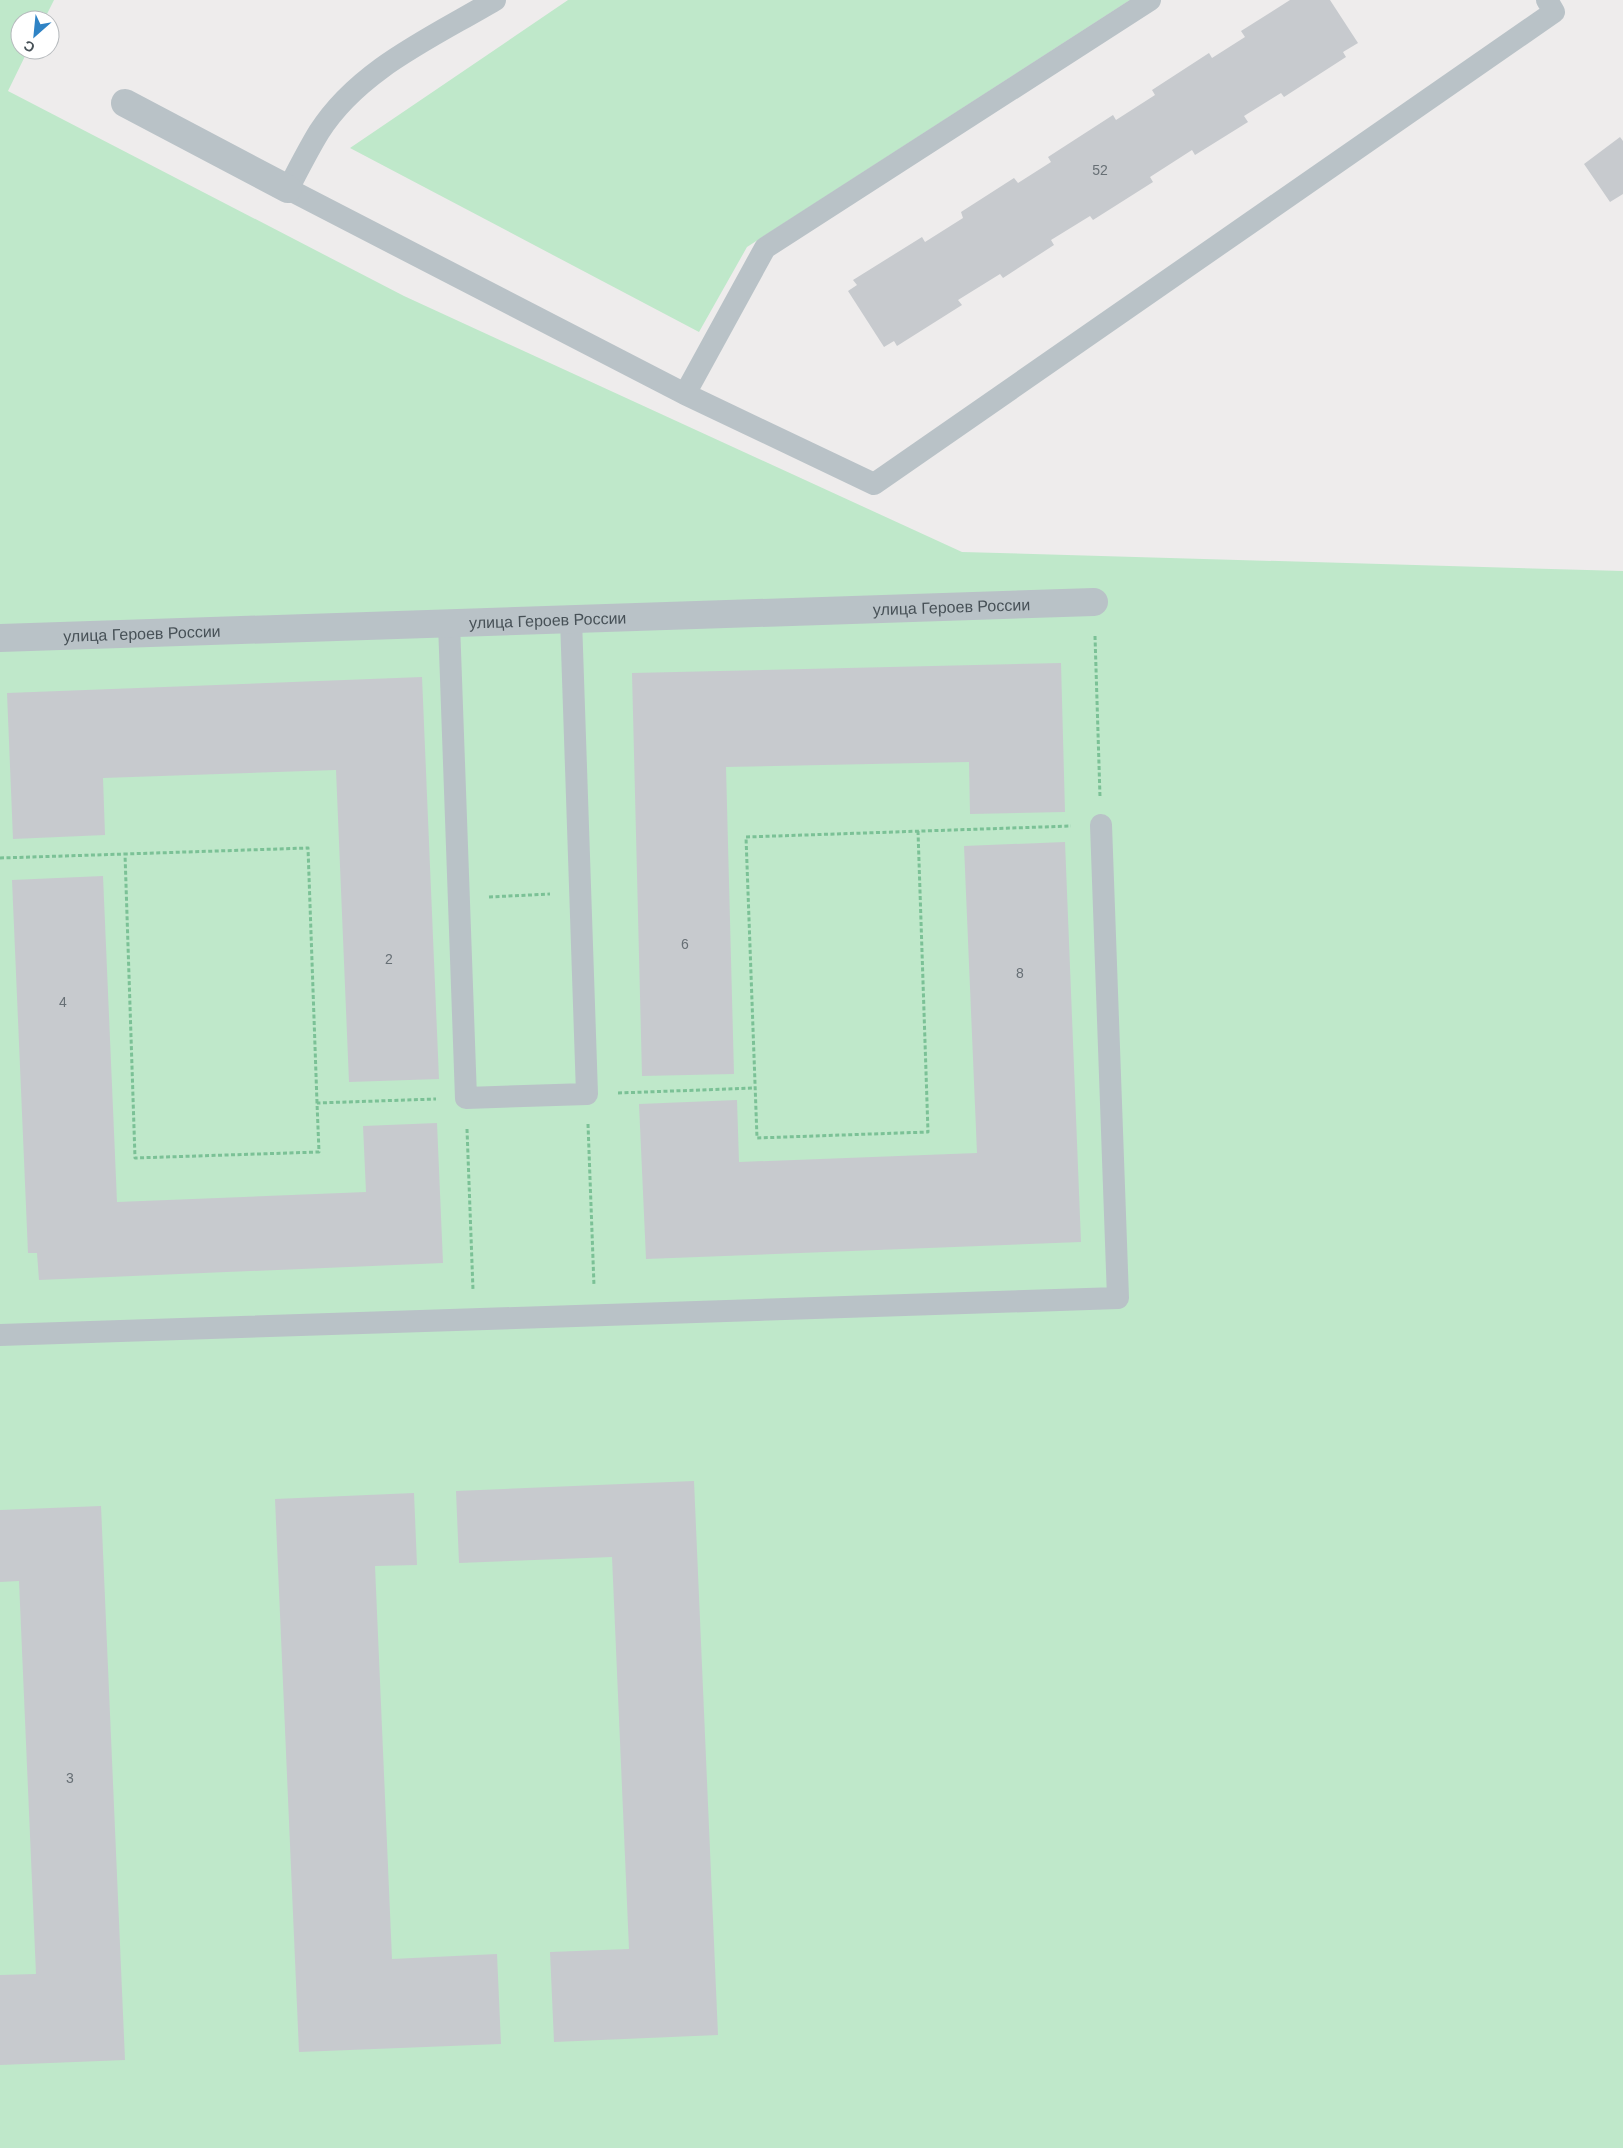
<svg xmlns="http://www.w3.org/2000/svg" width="1623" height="2148" viewBox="0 0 1623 2148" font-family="Helvetica,sans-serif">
  <rect width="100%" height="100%" fill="#eeecec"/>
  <path fill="#bfe8ca" d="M0 0H54L44 20H20V50H28L8 91 404 296 962 552 1623 571V2148H0Z
    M568 0H1130L747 247 699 332 350 148Z"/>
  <path fill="#c7cace" d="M1290 0H1330L1358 43 1343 52 1346 57 1284 97 1281 93 1244 116 1248 122 1195 155 1192 150 1150 177 1153 182 1093 220 1090 216 1051 240 1054 245 1003 278 1000 274 958 300 962 305 897 346 894 341 884 347 848 291 857 285 853 280 922 237 925 242 963 218 961 212 1014 178 1018 183 1051 162 1048 157 1113 115 1116 120 1155 95 1152 90 1209 53 1212 58 1245 37 1241 31Z
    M1620 137 1623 141V194L1610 202 1584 164Z
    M1061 663 1065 812 970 814 969 762 726 767 734 1074 642 1076 632 673Z
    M422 677 439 1079 349 1082 336 770 103 778 105 835 13 839 7 693Z
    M1065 842 1081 1242 646 1259 639 1104 737 1100 739 1162 977 1153 964 846Z
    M103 876 117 1202 366 1192 363 1126 437 1123 443 1263 39 1280 37 1253H28L12 880Z
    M694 1481 718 2035 554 2042 550 1952 629 1949 612 1557 459 1563 456 1491Z
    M414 1493 417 1565 375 1566 392 1959 497 1954 501 2044 299 2052 275 1499Z
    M101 1506 125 2060 0 2065V1975L36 1974 19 1581 0 1582V1510Z"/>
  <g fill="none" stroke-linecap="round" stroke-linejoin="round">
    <path stroke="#7bc196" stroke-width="3" stroke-dasharray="4 2.5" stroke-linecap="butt" d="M1095 636 1100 797
      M918 831 928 1132 757 1138 746 837 1071 826
      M0 858 125 854
      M489 897 550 894
      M618 1093 755 1088
      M317 1103 308 848 125 854 135 1158 319 1152 317 1103 436 1099
      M588 1124 594 1286
      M467 1129 473 1290"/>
    <path stroke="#b9c2c7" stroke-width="22" d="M495 0C433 37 359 69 319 132 308 150 298 170 288 189L685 394 874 484 1554 12 1547 0
      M685 394 765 248 1150 0
      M449 623 466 1098 587 1094 571 619
      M0 1335 1118 1298 1101 825"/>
    <g stroke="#b9c2c7" stroke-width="28">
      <path d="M125 103 288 189"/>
      <path id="s1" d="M0 638 1094 602"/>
    </g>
  </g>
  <g text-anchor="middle" stroke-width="5" stroke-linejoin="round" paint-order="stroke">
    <g font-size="14" fill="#676f75">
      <text x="1100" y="175">52</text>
      <text x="685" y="949">6</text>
      <text x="389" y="964">2</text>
      <text x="1020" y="978">8</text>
      <text x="63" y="1007">4</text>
      <text x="70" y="1783">3</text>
    </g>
    <g font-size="16" fill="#475157" stroke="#fff">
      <text dy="6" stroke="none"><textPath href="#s1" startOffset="952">улица Героев России</textPath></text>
      <text dy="6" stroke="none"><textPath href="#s1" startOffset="548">улица Героев России</textPath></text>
      <text dy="6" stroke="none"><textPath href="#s1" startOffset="142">улица Героев России</textPath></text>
    </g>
  </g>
  <g transform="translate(35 35) rotate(207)"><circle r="24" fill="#ffffff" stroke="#b5b9bc"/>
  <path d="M0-4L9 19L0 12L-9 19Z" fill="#2f83c5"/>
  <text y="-8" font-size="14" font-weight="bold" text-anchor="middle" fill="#475157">С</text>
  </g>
</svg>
